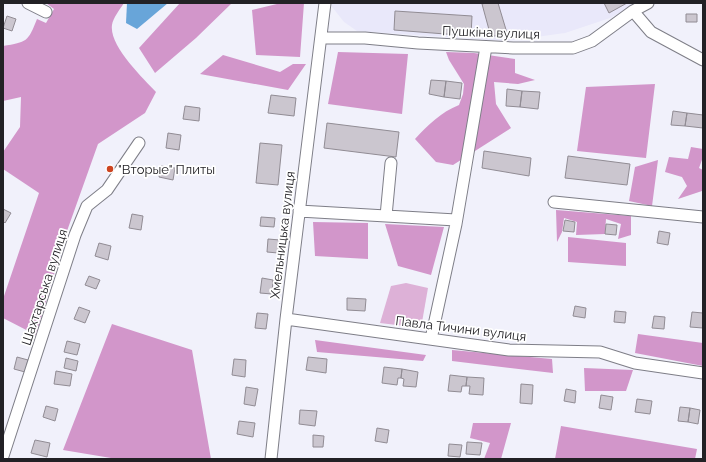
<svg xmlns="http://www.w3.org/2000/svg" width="706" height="462" viewBox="0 0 706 462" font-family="Raleway,sans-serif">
  <rect width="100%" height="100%" fill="#f1f1fb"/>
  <path fill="#e9e8fa" d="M329 3H637L610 18 565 33 506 41 357 31 344 22Z"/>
  <path fill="#ddb1d7" d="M406 283 428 288 421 328 380 323 391 286Z"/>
  <path fill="#d296ca" d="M46 3H124C120 9 113 18 112 25 109 46 143 78 156 92L145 113 98 144 67 231 36 335 3 318V299L39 193 3 169V152L20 127 21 97 3 101V46C27 42 28 42 37 19L46 23 54 9Z
    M180 3H232L196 38 155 73 139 48Z
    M281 3H304L300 57 256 55 252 10Z
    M338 52 408 54 402 114 328 104Z
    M446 52 474 53 515 59V73L535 80 518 84 494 82 496 104 511 128 453 165 436 162 415 139C428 125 441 112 459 105L463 94 464 84 449 60Z
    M223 55 280 72 293 64H306L288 90 200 74Z
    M655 84 646 158 577 151 586 87Z
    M691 147 703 149V157L699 168 703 170V189L702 191 678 199 687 186 682 177 665 172 669 157 688 159Z
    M658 160 652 206 629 201 635 167Z
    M556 210 631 216V235L618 239 621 224 606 219 605 234 576 235 577 222 564 218 562 232 557 242Z
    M313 222 368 223V259L315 256Z
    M385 224 444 227 431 275 398 266Z
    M568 237 626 243V266L568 262Z
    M112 324 192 350 211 459H117L63 450Z
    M638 334 703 343V366L635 353Z
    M315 340 426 355 423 361 317 352Z
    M452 350 552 359 553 373 452 361Z
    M584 368 633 370 626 391H585Z
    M473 423H511L501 459H484L490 443 470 438Z
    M561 426 697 449 695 459H555Z"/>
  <path fill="#68a5d9" d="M127 3H168L137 29 126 23Z"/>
  <path fill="#cbc6cf" stroke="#918c94" d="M486 3H498L507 33 491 37 482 4Z
    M604 3H627L609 13Z
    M395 11 472 16 471 36 394 30Z
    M686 14H697V22H686Z
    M7 16 16 19 12 31 3 28Z
    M431 80 446 81 444 97 429 94Z
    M446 81 462 83 460 99 444 97Z
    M507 89 522 91 520 107 506 106Z
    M522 91 540 92 538 109 520 107Z
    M271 95 296 98 294 116 268 113Z
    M185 106 200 108 199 121 183 119Z
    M673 111 687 113 685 126 671 125Z
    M687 113 703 115V128L685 126Z
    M327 123 399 132 396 157 324 148Z
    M168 133 181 135 179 150 166 148Z
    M260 143 282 145 278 185 256 183Z
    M484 151 531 158 529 176 482 168Z
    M568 156 630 164 627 185 565 178Z
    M161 166 175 168 173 180 159 177Z
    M3 209 11 213 5 223 3 221Z
    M132 214 143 216 141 230 129 228Z
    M261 217 275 218 274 227 260 226Z
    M565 220 575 222 574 232 563 231Z
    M606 224 617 225 616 235 605 234Z
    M659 231 670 233 668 245 657 243Z
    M268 239 280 240 278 253 267 252Z
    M99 243 111 246 108 260 95 256Z
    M89 276 100 280 96 289 85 285Z
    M262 278 273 280 272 294 260 293Z
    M347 298 366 299 365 311 347 310Z
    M575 306 586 308 585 318 573 316Z
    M79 307 90 311 85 323 74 319Z
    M615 311 626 312 625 323 614 322Z
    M692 312 703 313V328L690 327Z
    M257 313 268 314 266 329 255 328Z
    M654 316 665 317 664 329 652 328Z
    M67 341 80 344 77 355 64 352Z
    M17 357 28 360 25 372 14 369Z
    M308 357 327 359 326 373 306 370Z
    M66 358 78 361 76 371 64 368Z
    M234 359 246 360 245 377 232 375Z
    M384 367 402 369 401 378H398L397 385 382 383Z
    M402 369 418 372 416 387 403 386 404 379 401 378Z
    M56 371 72 374 70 386 54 384Z
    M450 375 467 377 466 386H462L461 392 448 391Z
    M467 377 484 378 483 395 469 394 470 386H466Z
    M521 384 533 385 532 404 520 403Z
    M246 387 258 389 255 406 244 404Z
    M566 389 576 391 575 403 564 401Z
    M601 395 613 397 611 410 599 408Z
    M637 399 652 401 650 414 635 412Z
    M46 406 58 409 55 421 43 417Z
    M680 407 690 408 688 422 678 421Z
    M690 408 700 410 698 424 688 422Z
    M300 410 317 411 315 426 299 424Z
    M239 421 255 423 253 437 237 434Z
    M377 428 389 430 387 443 375 441Z
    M313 435 324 436 323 447H313Z
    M35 440 50 443 47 457 31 453Z
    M467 442 482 443 480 455 466 454Z
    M449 444 462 445 460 457 448 456Z"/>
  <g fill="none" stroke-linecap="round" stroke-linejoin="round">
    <g stroke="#7e7e87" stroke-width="13">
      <path id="minor" d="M28 3 46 12
        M633 11 651 32 703 60
        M321 38H365L418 43 513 48H573L592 41 633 11 648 3
        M554 202 703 217
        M299 211 456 220
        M386 216 391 163
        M286 319 509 350 600 352 635 363 703 373
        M431 339 456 224 486 47
        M3 456 75 235 87 206 107 190 139 143
        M271 459 286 319 325 3"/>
    </g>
    <use href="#minor" stroke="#fff" stroke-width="11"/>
  </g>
  <circle fill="#cd4420" stroke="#fff" stroke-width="1.5" cx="110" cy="169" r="4"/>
  <g text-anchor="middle" stroke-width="3.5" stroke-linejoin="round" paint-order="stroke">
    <g font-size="13" fill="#222125" stroke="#fff">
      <text transform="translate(491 32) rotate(2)" y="5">Пушкіна вулиця</text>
      <text transform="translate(282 235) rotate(-83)" y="5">Хмельницька вулиця</text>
      <text transform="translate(44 287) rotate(-72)" y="5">Шахтарська вулиця</text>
      <text transform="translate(461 328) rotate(7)" y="5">Павла Тичини вулиця</text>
    </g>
    <g font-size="13" fill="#222125" stroke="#fff" text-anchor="start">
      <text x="118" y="174">"Вторые" Плиты</text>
    </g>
  </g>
  <rect width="706" height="462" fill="none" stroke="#222125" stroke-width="8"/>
</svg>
